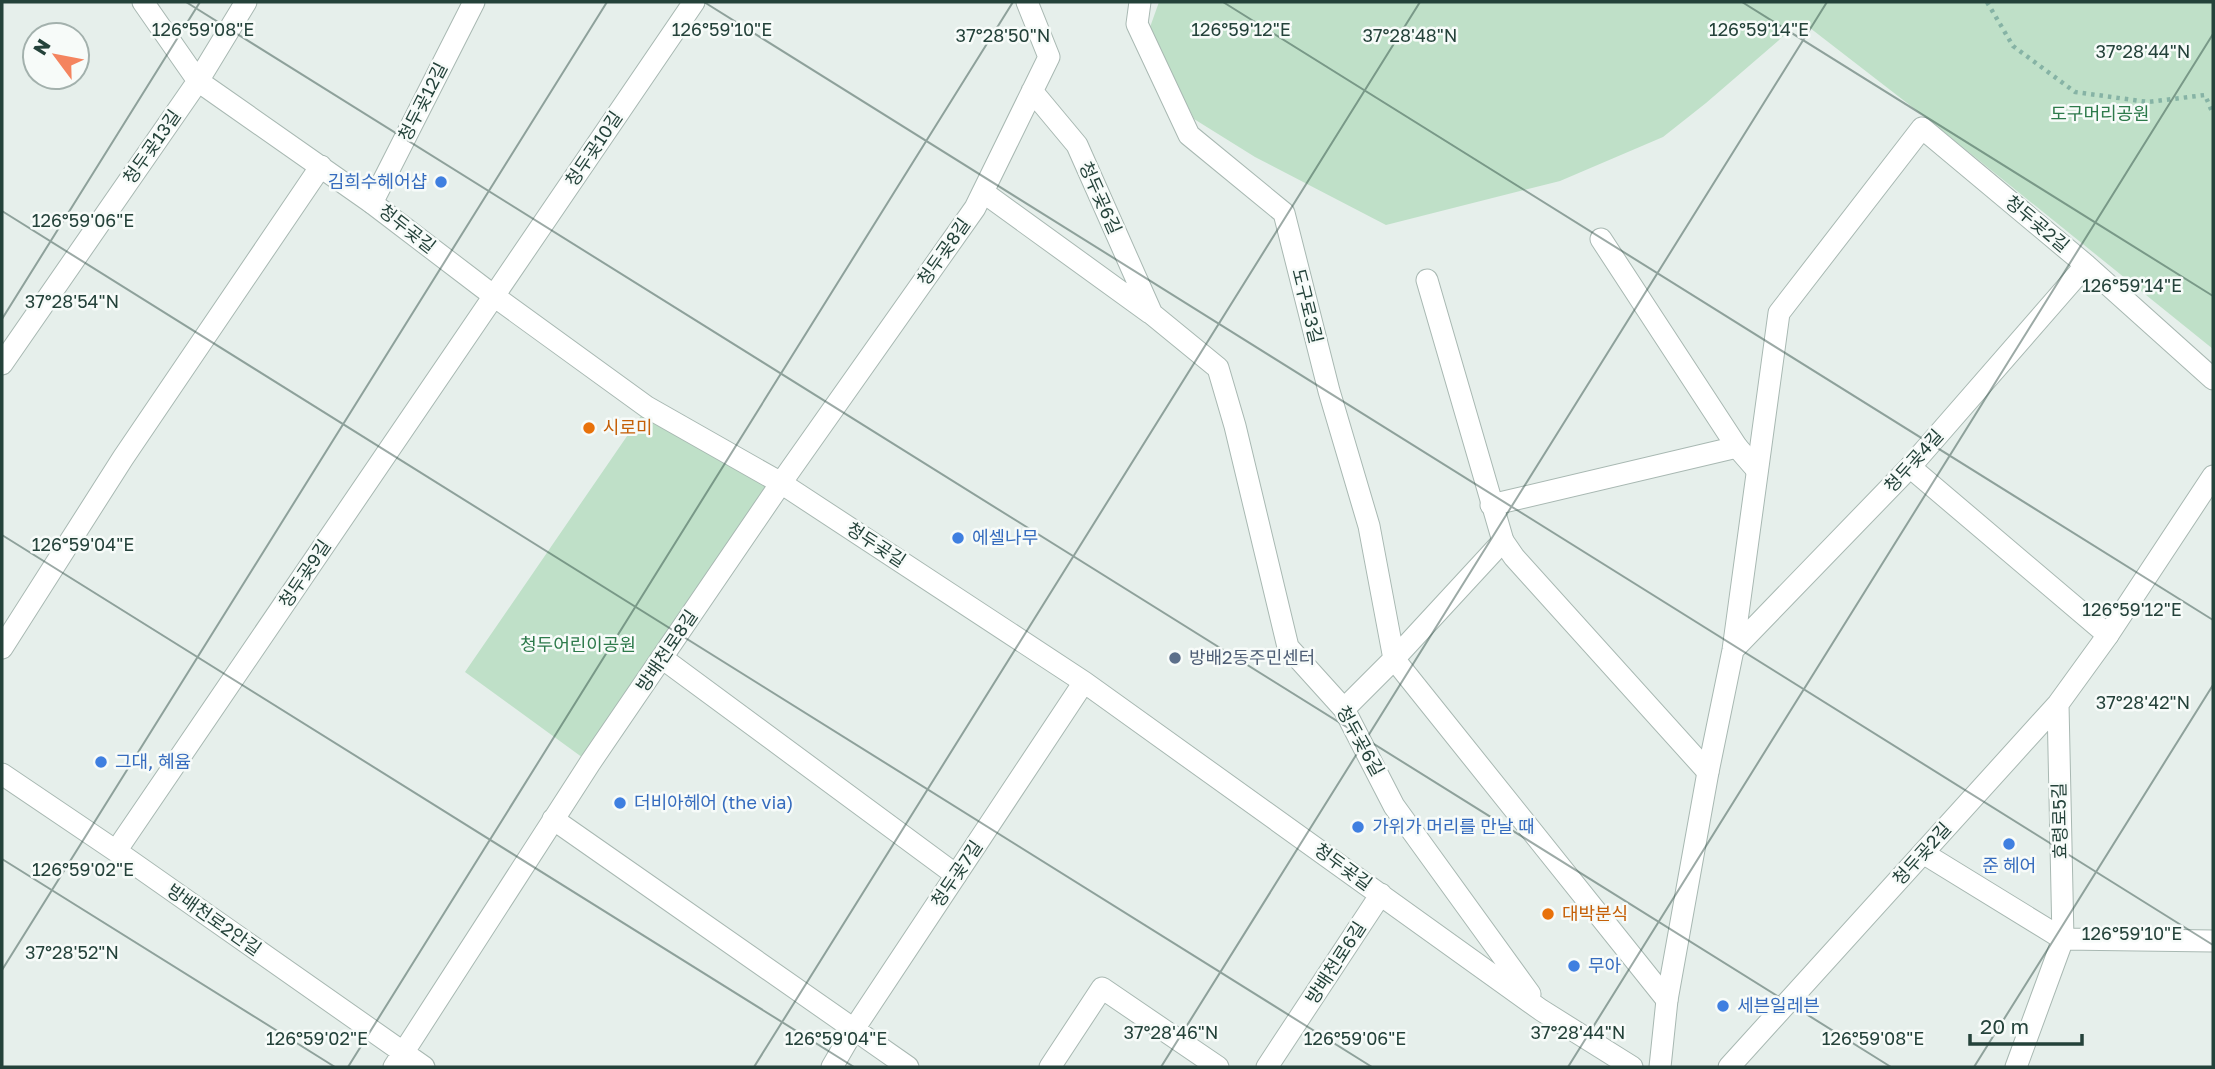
<svg xmlns="http://www.w3.org/2000/svg" width="2215" height="1069" viewBox="0 0 2215 1069" font-family="'Golos Text','Noto Sans KR',sans-serif">
  <rect width="100%" height="100%" fill="#e6efeb"/>
  <path fill="#bfe0c8" d="M1159 2H2213V349L1929 120 1801 21 1706 103 1663 137 1560 181 1386 225 1255 157 1194 119 1149 30Z
    M647 407 781 483 590 763 465 672Z"/>
  <g fill="none" stroke-linecap="round" stroke-linejoin="round">
    <g stroke="#a8b8b2" stroke-width="23">
      <path id="lane" d="M372 203 474 2
        M1601 239 1737 447 1757 470
        M1427 280 1503 541 1514 557 1708 772
        M1910 467 2108 635
        M662 658 956 875
        M1394 659 1667 1000
        M1050 1067 1102 988 1218 1067"/>
    </g>
    <g stroke="#a8b8b2" stroke-width="23">
      <path id="street" d="M143 2 198 81 372 203 494 296 647 407 781 483 1084 682 1541 1010 1632 1067
        M1140 2 1137 24 1189 135 1284 213 1329 391 1369 526 1394 659
        M1032 91 1077 145 1152 314 1218 368 1235 426 1288 647 1344 709 1394 806 1530 994
        M983 192 1150 313
        M2 364 198 81 246 2
        M1491 505 1737 447
        M2 648 123 458 321 166
        M1733 650 1910 467 2086 265
        M1344 709 1394 659 1503 541
        M2 774 116 851 424 1067
        M553 819 908 1067
        M116 851 694 2
        M1923 853 2063 939 2213 941
        M394 1067 590 763 781 483 975 208 1049 57 1027 2
        M832 1067 854 1029 1084 682
        M1267 1067 1381 894
        M1660 1067 1667 1000 1708 772 1733 650 1779 313 1922 128 2086 265 2213 379
        M1729 1067 2058 704 2108 635 2213 476
        M2016 1067 2063 939 2058 704"/>
    </g>
    <path stroke="#86b3a5" stroke-width="4.5" stroke-dasharray="3.5 5" stroke-linecap="butt" d="M1987 2 2013 46 2075 92 2148 102 2205 95 2213 114"/>
    <use href="#lane" stroke="#fff" stroke-width="21"/>
    <use href="#street" stroke="#fff" stroke-width="21"/>
  </g>
  <path fill="none" stroke="#24423a" stroke-width="2" stroke-opacity="0.45" d="M186 2 1891 1067M704 2 2213 945M1223 2 2213 620M1742 2 2213 296M2 211 1372 1067M2 319 200 2M2 535 854 1067M2 859 335 1067M2 970 607 2M348 1067 1013 2M754 1067 1420 2M1161 1067 1827 2M1568 1067 2213 34M1974 1067 2213 685"/>
  <g fill="#3f7fe0" stroke="#f7fbf9" stroke-width="2.5">
    <circle cx="441" cy="182" r="7"/>
    <circle cx="958" cy="538" r="7"/>
    <circle cx="101" cy="762" r="7"/>
    <circle cx="620" cy="803" r="7"/>
    <circle cx="1358" cy="827" r="7"/>
    <circle cx="2009" cy="844" r="7"/>
    <circle cx="1574" cy="966" r="7"/>
    <circle cx="1723" cy="1006" r="7"/>
  </g>
  <g fill="#e8710a" stroke="#f7fbf9" stroke-width="2.5">
    <circle cx="589" cy="428" r="7"/>
    <circle cx="1548" cy="914" r="7"/>
  </g>
  <circle fill="#5c6f8a" stroke="#f7fbf9" stroke-width="2.5" cx="1175" cy="658" r="7"/>
  <g text-anchor="middle" stroke-width="5" stroke-linejoin="round" paint-order="stroke">
    <g font-size="18" fill="#24423a" stroke="#f7fbf9">
      <text transform="translate(423 102) rotate(-63)" y="6">청두곶12길</text>
      <text transform="translate(152 147) rotate(-55)" y="6">청두곶13길</text>
      <text transform="translate(594 149) rotate(-56)" y="6">청두곶10길</text>
      <text transform="translate(1100 198) rotate(66)" y="6">청두곶6길</text>
      <text transform="translate(2037 224) rotate(40)" y="6">청두곶2길</text>
      <text transform="translate(407 229) rotate(38)" y="6">청두곶길</text>
      <text transform="translate(944 252) rotate(-55)" y="6">청두곶8길</text>
      <text transform="translate(1307 306) rotate(76)" y="6">도구로3길</text>
      <text transform="translate(1914 461) rotate(-48)" y="6">청두곶4길</text>
      <text transform="translate(876 545) rotate(33)" y="6">청두곶길</text>
      <text transform="translate(305 574) rotate(-56)" y="6">청두곶9길</text>
      <text transform="translate(667 651) rotate(-56)" y="6">방배천로8길</text>
      <text transform="translate(1360 741) rotate(61)" y="6">청두곶6길</text>
      <text transform="translate(2060 821) rotate(-91)" y="6">효령로5길</text>
      <text transform="translate(1922 854) rotate(-48)" y="6">청두곶2길</text>
      <text transform="translate(1343 867) rotate(36)" y="6">청두곶길</text>
      <text transform="translate(957 874) rotate(-56)" y="6">청두곶7길</text>
      <text transform="translate(214 920) rotate(35)" y="6">방배천로2안길</text>
      <text transform="translate(1336 963) rotate(-57)" y="6">방배천로6길</text>
    </g>
    <g font-size="18" fill="#2d7a4b" stroke="#f7fbf9">
      <text x="2100" y="120">도구머리공원</text>
      <text x="578" y="651">청두어린이공원</text>
    </g>
    <g font-size="18" fill="#366cbe" stroke="#f7fbf9" text-anchor="start">
      <text x="427" y="188" text-anchor="end">김희수헤어샵</text>
      <text x="972" y="544">에셀나무</text>
      <text x="115" y="768">그대, 혜윰</text>
      <text x="634" y="809">더비아헤어 (the via)</text>
      <text x="1372" y="833">가위가 머리를 만날 때</text>
      <text x="2009" y="872" text-anchor="middle">준 헤어</text>
      <text x="1588" y="972">무아</text>
      <text x="1737" y="1012">세븐일레븐</text>
    </g>
    <g font-size="18" fill="#c56008" stroke="#f7fbf9" text-anchor="start">
      <text x="603" y="434">시로미</text>
      <text x="1562" y="920">대박분식</text>
    </g>
    <g font-size="18" fill="#4e5e75" stroke="#f7fbf9" text-anchor="start">
      <text x="1189" y="664">방배2동주민센터</text>
    </g>
  </g>
  <g font-size="18" text-anchor="middle" fill="#24423a" stroke="#f7fbf9" stroke-width="5" stroke-linejoin="round" paint-order="stroke">
    <text x="722" y="36">126°59'10"E</text>
    <text x="1241" y="36">126°59'12"E</text>
    <text x="203" y="36">126°59'08"E</text>
    <text x="1759" y="36">126°59'14"E</text>
    <text x="1003" y="42">37°28'50"N</text>
    <text x="1410" y="42">37°28'48"N</text>
    <text x="2143" y="58">37°28'44"N</text>
    <text x="83" y="227">126°59'06"E</text>
    <text x="2132" y="292">126°59'14"E</text>
    <text x="72" y="308">37°28'54"N</text>
    <text x="83" y="551">126°59'04"E</text>
    <text x="2132" y="616">126°59'12"E</text>
    <text x="2143" y="709">37°28'42"N</text>
    <text x="83" y="876">126°59'02"E</text>
    <text x="2132" y="940">126°59'10"E</text>
    <text x="72" y="959">37°28'52"N</text>
    <text x="1171" y="1039">37°28'46"N</text>
    <text x="1578" y="1039">37°28'44"N</text>
    <text x="317" y="1045">126°59'02"E</text>
    <text x="836" y="1045">126°59'04"E</text>
    <text x="1355" y="1045">126°59'06"E</text>
    <text x="1873" y="1045">126°59'08"E</text>
  </g>
  <rect width="2215" height="1069" fill="none" stroke="#24423a" stroke-width="7"/>
  <g transform="translate(56 56) rotate(302)"><circle r="33" fill="#f7fbf9" stroke="#a3b1ad" stroke-width="2"/>
  <path d="M0-5L12 26L0 18L-12 26Z" fill="#f4845f"/>
  <text y="-10" font-size="19" font-weight="bold" text-anchor="middle" fill="#24423a">N</text>
  </g>
  <path d="M1970 1034v10h112v-10" fill="none" stroke="#24423a" stroke-width="3.5"/>
  <text x="1980" y="1034" font-size="21" fill="#24423a" stroke="#f7fbf9" stroke-width="5" paint-order="stroke">20 m</text>
</svg>
